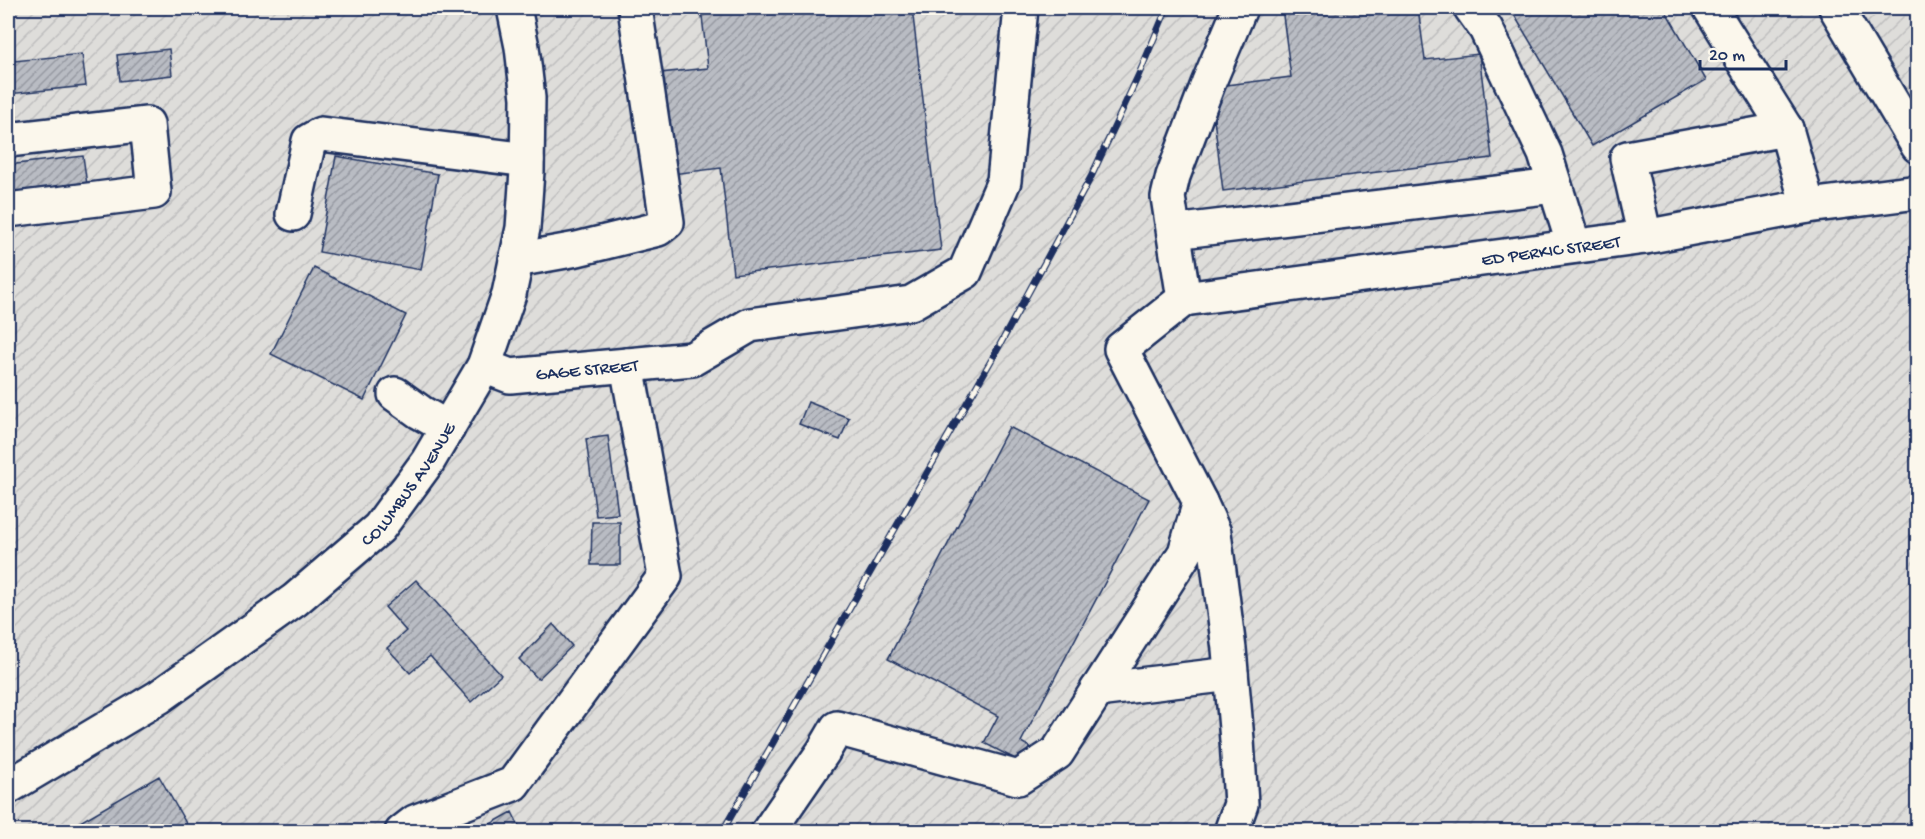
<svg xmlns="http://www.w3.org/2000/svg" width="1925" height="839" viewBox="0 0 1925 839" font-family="'Gochi Hand',sans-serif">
  <defs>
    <pattern id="industrial-furrows" width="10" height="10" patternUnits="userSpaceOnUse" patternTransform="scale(1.5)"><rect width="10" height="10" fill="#deddda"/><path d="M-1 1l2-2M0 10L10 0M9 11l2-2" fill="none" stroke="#bebebe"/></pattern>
    <pattern id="building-hatch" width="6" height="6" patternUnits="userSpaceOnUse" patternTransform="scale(1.5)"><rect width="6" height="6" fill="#b9bcc3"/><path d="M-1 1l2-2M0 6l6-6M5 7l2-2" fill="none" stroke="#9699a2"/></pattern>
  </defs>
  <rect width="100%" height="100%" fill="#eeebe4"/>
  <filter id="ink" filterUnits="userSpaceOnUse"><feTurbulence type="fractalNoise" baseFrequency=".0167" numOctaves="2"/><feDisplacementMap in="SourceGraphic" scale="12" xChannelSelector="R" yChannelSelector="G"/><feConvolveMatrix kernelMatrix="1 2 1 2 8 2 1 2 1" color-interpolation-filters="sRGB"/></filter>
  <g filter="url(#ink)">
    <path fill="url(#industrial-furrows)" d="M8 8H1917V831H8Z"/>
    <path fill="url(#building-hatch)" stroke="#1b2f5e" stroke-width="1.5" d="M701 8H912L941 250 733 274 721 168 672 174 660 73 708 68Z
      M1282 8H1418L1425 60 1479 54 1492 158 1223 191 1210 87 1291 77Z
      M1510 8H1664L1706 80 1592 146Z
      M169 49 172 75 120 81 117 55Z
      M82 54 86 86 8 94V58L13 57 14 61Z
      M83 156 88 192 8 202V165Z
      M336 156 438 174 421 270 319 252Z
      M314 268 406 315 364 400 271 354Z
      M808 402 849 418 840 440 799 424Z
      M1009 427 1149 499 1021 742 1030 747 1021 762 984 743 998 716 888 659Z
      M608 436 618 514 596 516 586 439Z
      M592 522H620V565H591Z
      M416 580 501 675 471 702 430 656 410 673 387 648 406 631 385 607Z
      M553 624 572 646 538 679 519 659Z
      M159 776 191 832H63Z
      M512 812 522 832H476Z"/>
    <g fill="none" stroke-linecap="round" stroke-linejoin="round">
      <g stroke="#1b2f5e" stroke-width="38">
        <g id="minor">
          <path d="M1471 8 1486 29 1545 154 1574 246"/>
          <path d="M1710 8 1786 129 1808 206"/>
          <path d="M1836 8 1918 146"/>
          <path d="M8 140 147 124 154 192 8 210"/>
          <path d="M293 214 309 141 321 134 527 160"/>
          <path d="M1174 232 1554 186"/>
          <path d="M1645 237 1627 158 1786 129"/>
          <path d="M516 260 577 249 658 229 667 222 635 8"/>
          <path id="s1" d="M1184 299 1645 237 1808 206 1918 192"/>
          <path d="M1184 299 1168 197 1173 176 1208 84 1240 8"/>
          <path id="s2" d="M484 366 510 376 692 359 750 325 911 303 965 272 1004 181 1021 8"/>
          <path d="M395 394 420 412 448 428"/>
          <path d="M1200 502 1214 533 1229 649 1237 740 1241 804 1231 832"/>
          <path d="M1097 690 1231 674"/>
          <path id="s3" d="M8 787 159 697 295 600 379 528 428 461 484 366 509 294 523 228 527 171 528 98 522 47 514 8"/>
          <path d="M402 832 415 822 513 784 665 576 627 365"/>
          <path d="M768 832 823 752 837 728 1018 778 1057 753 1185 553 1200 502 1121 349 1184 299"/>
        </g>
      </g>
      <use href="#minor" stroke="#fbf7ec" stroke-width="33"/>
      <g stroke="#1b2f5e" stroke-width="7">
        <path id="rail" d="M722 832 996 352 1091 177 1139 74 1167 8"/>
      </g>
      <use href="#rail" stroke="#fbf7ec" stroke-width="4.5" stroke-dasharray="14" stroke-linecap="butt"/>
    </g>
  </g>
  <g text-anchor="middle" stroke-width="4.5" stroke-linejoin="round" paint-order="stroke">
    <g font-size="18" fill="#1b2f5e" stroke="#fbf7ec">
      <text dy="6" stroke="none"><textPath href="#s1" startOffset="370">ED PERKIC STREET</textPath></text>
      <text dy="6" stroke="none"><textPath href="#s2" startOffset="105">GAGE STREET</textPath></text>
      <text dy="6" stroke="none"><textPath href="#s3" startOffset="506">COLUMBUS AVENUE</textPath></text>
    </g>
  </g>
  <rect width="1925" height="839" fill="none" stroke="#fbf7ec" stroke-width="30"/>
  <rect x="15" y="15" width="1895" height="809" fill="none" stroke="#1b2f5e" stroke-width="2" filter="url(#ink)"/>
  <path d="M1700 60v9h86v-9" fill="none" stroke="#1b2f5e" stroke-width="3"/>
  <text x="1709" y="60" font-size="18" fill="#1b2f5e" stroke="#fbf7ec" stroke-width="4.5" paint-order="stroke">20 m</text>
</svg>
